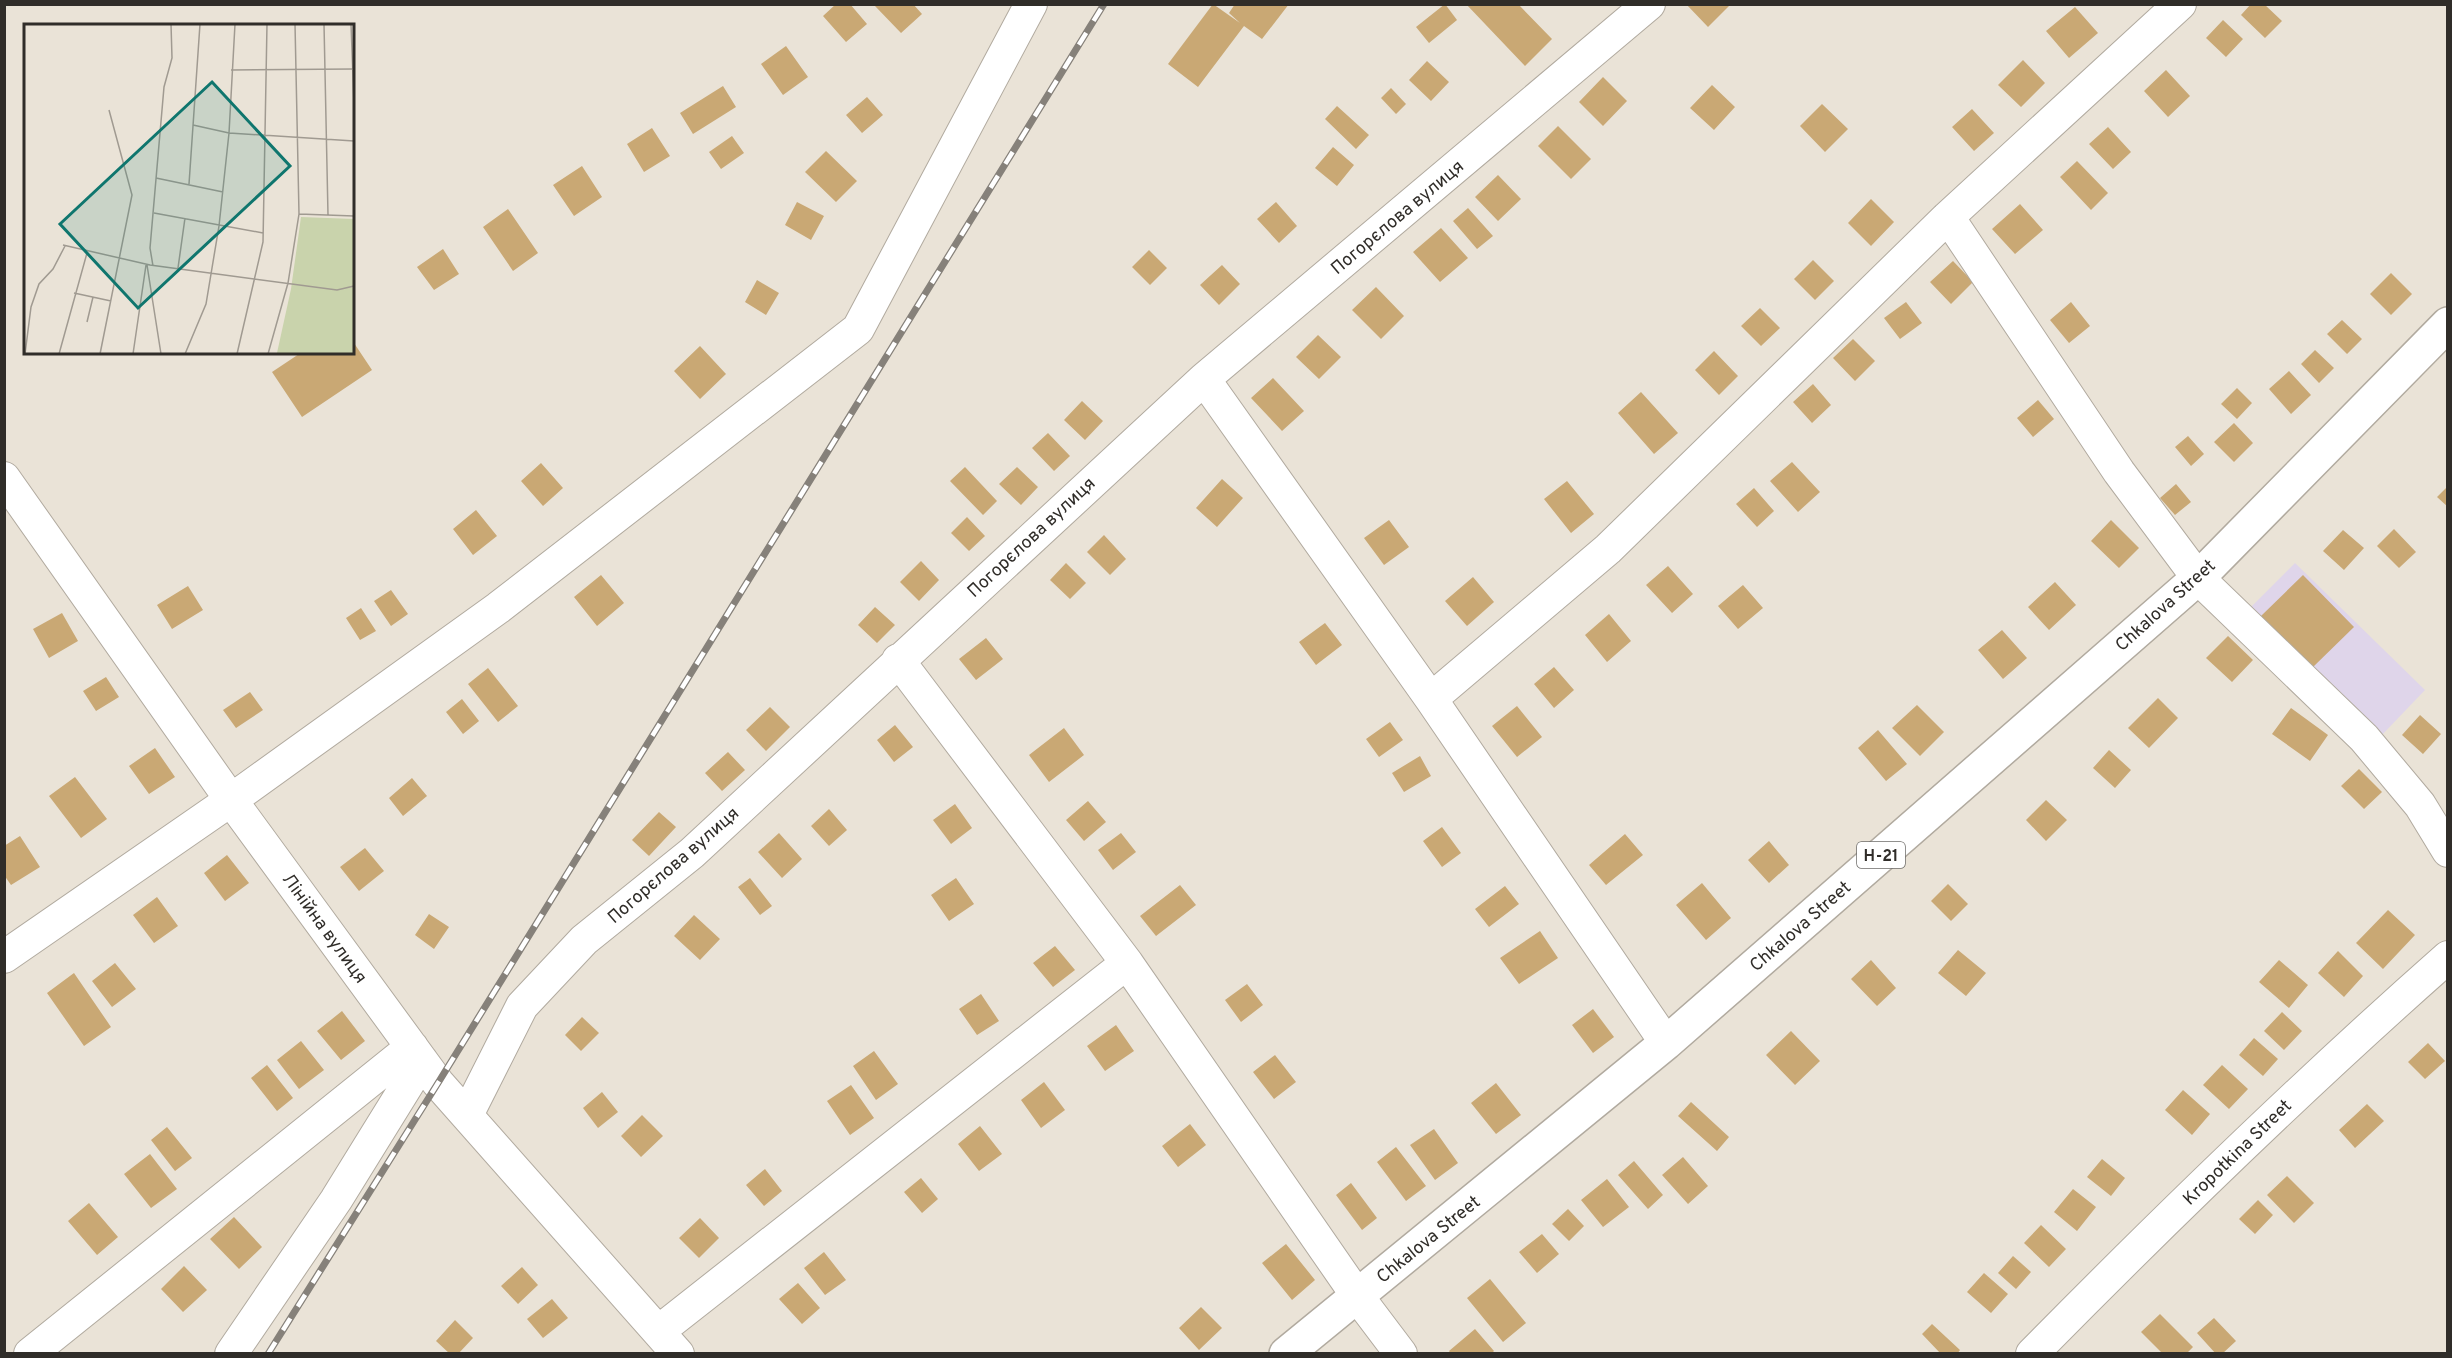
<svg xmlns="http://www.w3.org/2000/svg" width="2452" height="1358" viewBox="0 0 2452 1358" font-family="Overpass,sans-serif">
  <rect width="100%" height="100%" fill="#eae3d7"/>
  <path fill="#dfd5ea" d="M2295 563 2425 690 2381 736 2248 610Z"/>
  <path fill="#c9a874" d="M836 4H850L867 24 846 42 823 16Z
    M876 4H913L922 14 901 33 875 6Z
    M1213 4 1240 23 1229 13 1235 4H1289L1262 39 1244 26 1198 87 1168 64Z
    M1445 4 1457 20 1429 43 1416 27Z
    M1466 4H1518L1552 39 1525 66Z
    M1686 4H1731L1708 27Z
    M2251 4H2264L2282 21 2265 38 2241 15Z
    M2075 7 2098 33 2069 58 2046 31Z
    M2223 20 2243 39 2226 57 2206 38Z
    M786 46 808 77 783 95 761 64Z
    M2023 60 2045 83 2021 107 1998 85Z
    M1427 61 1449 82 1431 101 1409 80Z
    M2166 70 2190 96 2168 117 2144 91Z
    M1603 77 1627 101 1603 126 1579 102Z
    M1712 85 1735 107 1714 130 1690 108Z
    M723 86 736 107 693 134 680 113Z
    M1391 88 1406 104 1396 114 1381 98Z
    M867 97 883 115 862 133 846 115Z
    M1822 104 1848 129 1825 152 1800 126Z
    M1337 106 1369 135 1356 149 1325 119Z
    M1972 109 1994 133 1974 151 1952 127Z
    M1558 126 1591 159 1571 179 1538 146Z
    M2108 127 2131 152 2113 169 2089 144Z
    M652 128 670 156 644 172 627 144Z
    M732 136 744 153 721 169 709 152Z
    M1333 147 1354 165 1337 186 1315 168Z
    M826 151 857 181 836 202 805 172Z
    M2077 161 2108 193 2091 210 2060 177Z
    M582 166 602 197 574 216 553 185Z
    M1498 175 1521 199 1498 221 1475 197Z
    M1871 199 1894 222 1871 246 1848 223Z
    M797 202 824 216 811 240 785 225Z
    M1276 202 1297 226 1279 243 1257 219Z
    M2020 204 2043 230 2015 254 1992 229Z
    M1468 208 1493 236 1477 249 1453 221Z
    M508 209 538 253 513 271 483 227Z
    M1441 228 1468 258 1440 282 1413 252Z
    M443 249 459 274 434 290 417 267Z
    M1149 250 1167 268 1150 285 1132 267Z
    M1813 260 1834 281 1815 300 1794 279Z
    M1953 261 1973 282 1951 304 1930 282Z
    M1222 265 1240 284 1219 305 1200 285Z
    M2391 273 2412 294 2391 315 2370 294Z
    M757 280 779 293 766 315 745 302Z
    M1376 287 1404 316 1381 339 1352 310Z
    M1906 302 1922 323 1900 339 1884 318Z
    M2071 302 2090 326 2069 343 2050 320Z
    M1760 308 1780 328 1761 346 1741 326Z
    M2342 320 2362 339 2347 354 2327 334Z
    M1318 335 1341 357 1319 379 1296 357Z
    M1853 339 1875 361 1855 381 1833 358Z
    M352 340 372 370 302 417 272 372 302 352H352Z
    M700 346 726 374 700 399 674 371Z
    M2315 350 2334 368 2319 383 2301 364Z
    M1714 351 1738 376 1719 395 1695 370Z
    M2289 371 2311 395 2291 414 2269 389Z
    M1273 378 1304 411 1282 431 1251 398Z
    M1813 384 1831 405 1812 423 1793 402Z
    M2237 388 2252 403 2237 419 2221 404Z
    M1641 392 1678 433 1654 454 1618 413Z
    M2038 400 2054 419 2033 437 2017 418Z
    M1082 401 1103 421 1085 440 1064 420Z
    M2234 423 2253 443 2234 462 2214 442Z
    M1048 433 1070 456 1054 471 1032 448Z
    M2188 436 2204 454 2191 466 2175 447Z
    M1792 462 1820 492 1798 512 1770 481Z
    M541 463 563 488 543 506 521 481Z
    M965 467 997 501 983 515 950 481Z
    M1017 467 1038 487 1021 505 999 484Z
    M1222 479 1243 498 1217 527 1196 508Z
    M1567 481 1594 514 1571 533 1544 499Z
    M2176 484 2191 502 2175 515 2160 498Z
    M2448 486V507L2437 497Z
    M1754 488 1774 511 1757 527 1736 504Z
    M476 510 497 536 473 555 453 529Z
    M967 517 985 536 969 551 951 533Z
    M1389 520 1409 547 1384 565 1364 538Z
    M2111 520 2139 548 2119 568 2091 541Z
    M2394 529 2416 552 2399 568 2377 546Z
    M2343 530 2364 548 2344 570 2323 551Z
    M1104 535 1126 559 1110 575 1087 552Z
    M921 561 939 580 919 601 900 582Z
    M1066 563 1086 583 1070 599 1050 580Z
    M1668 566 1693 594 1672 613 1646 585Z
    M601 575 624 603 597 626 574 597Z
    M2303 575 2354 627 2312 668 2261 616Z
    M1473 577 1494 602 1467 626 1445 601Z
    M2055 582 2076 605 2049 630 2028 607Z
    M1743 585 1763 608 1738 629 1718 606Z
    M188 586 203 610 172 629 157 605Z
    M391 590 408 614 391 626 374 601Z
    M875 607 895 625 877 643 858 625Z
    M361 608 376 631 360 640 346 618Z
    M62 613 78 641 49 658 33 629Z
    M1609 614 1631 641 1607 662 1585 635Z
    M1325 623 1342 645 1316 665 1299 642Z
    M2002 630 2027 658 2003 679 1978 650Z
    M2228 636 2253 660 2232 682 2206 658Z
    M986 638 1003 659 976 680 959 659Z
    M1554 667 1574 690 1554 708 1534 684Z
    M488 668 518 706 498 722 468 684Z
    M106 677 119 697 96 711 83 691Z
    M250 692 263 710 236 728 223 710Z
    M2158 698 2178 718 2149 748 2128 728Z
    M462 699 479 721 463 734 446 712Z
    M1917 705 1944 732 1920 756 1892 728Z
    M1517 706 1542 737 1517 757 1492 726Z
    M770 707 790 727 766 751 746 730Z
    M2291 708 2328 735 2310 761 2272 734Z
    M2420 715 2441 734 2423 754 2402 735Z
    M1390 722 1403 740 1379 757 1366 739Z
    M895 725 913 747 894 762 877 740Z
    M1064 728 1084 755 1049 782 1029 755Z
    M1878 730 1907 764 1886 781 1858 748Z
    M155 748 175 777 149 794 129 766Z
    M2109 750 2131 770 2115 788 2093 768Z
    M728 752 745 770 722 791 705 773Z
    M1420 756 1431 776 1404 792 1392 773Z
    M2359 769 2382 792 2364 809 2341 786Z
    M75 777 107 819 81 838 49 796Z
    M412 778 427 796 403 816 389 798Z
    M2046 800 2067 820 2046 841 2026 820Z
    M1088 801 1106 822 1084 841 1066 820Z
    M955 804 972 828 951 844 933 820Z
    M829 809 847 830 829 846 811 826Z
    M659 812 676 827 649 856 632 840Z
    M1442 827 1461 853 1442 867 1423 841Z
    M779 833 802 859 782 878 758 852Z
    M1121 833 1136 852 1113 870 1098 850Z
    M1625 834 1643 855 1606 885 1589 865Z
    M20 836 40 867 11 885 4 875V846Z
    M1769 841 1789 865 1769 883 1748 860Z
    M365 848 384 871 359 891 340 867Z
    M227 855 249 883 225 901 204 873Z
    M750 878 772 906 760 915 738 887Z
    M956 878 974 904 949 921 931 895Z
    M1702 883 1731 918 1706 940 1676 905Z
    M1948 884 1968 904 1951 921 1931 901Z
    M1180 885 1196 905 1156 936 1140 916Z
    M1505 886 1519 904 1489 927 1475 909Z
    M157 897 178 926 154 943 133 915Z
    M2388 910 2415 935 2383 969 2356 943Z
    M429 914 449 927 434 949 415 935Z
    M694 915 720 939 700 960 674 936Z
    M1540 931 1558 958 1519 984 1500 958Z
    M1055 946 1075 970 1053 987 1033 963Z
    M1958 950 1986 973 1966 996 1938 973Z
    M2338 951 2363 976 2344 997 2318 973Z
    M1871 960 1896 988 1877 1006 1851 979Z
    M2279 960 2308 985 2289 1008 2259 982Z
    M115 963 136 989 112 1007 92 981Z
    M74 973 111 1027 84 1046 47 993Z
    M1247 984 1263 1005 1241 1022 1225 1000Z
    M981 994 999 1021 977 1035 959 1009Z
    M1593 1009 1614 1037 1593 1053 1572 1025Z
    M342 1011 365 1041 341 1060 317 1031Z
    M2282 1012 2302 1031 2284 1050 2264 1031Z
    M582 1017 599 1033 581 1051 565 1035Z
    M1116 1025 1134 1051 1105 1071 1087 1046Z
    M1791 1031 1820 1061 1795 1085 1766 1055Z
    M2254 1038 2278 1059 2263 1076 2239 1055Z
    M301 1041 324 1070 299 1089 277 1060Z
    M2428 1043 2445 1061 2425 1079 2408 1062Z
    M874 1051 898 1084 876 1100 853 1066Z
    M1275 1055 1296 1082 1274 1099 1253 1072Z
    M267 1065 293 1098 277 1111 251 1078Z
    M2222 1065 2248 1089 2229 1109 2203 1085Z
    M1044 1082 1065 1110 1041 1128 1021 1100Z
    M1496 1083 1521 1115 1496 1134 1471 1103Z
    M851 1085 874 1118 850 1135 827 1101Z
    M2183 1090 2210 1114 2192 1135 2165 1110Z
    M602 1092 618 1112 598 1128 583 1108Z
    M1691 1102 1729 1137 1717 1151 1678 1116Z
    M2367 1104 2384 1121 2355 1148 2339 1130Z
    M642 1115 663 1136 641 1157 621 1136Z
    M1190 1124 1206 1145 1178 1167 1162 1146Z
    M980 1126 1002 1154 979 1171 958 1144Z
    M167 1127 192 1158 175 1171 151 1140Z
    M1434 1129 1458 1163 1435 1180 1410 1145Z
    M1396 1147 1426 1186 1406 1201 1377 1162Z
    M150 1154 177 1189 151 1208 124 1174Z
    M1683 1157 1708 1186 1688 1204 1662 1175Z
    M2102 1159 2125 1178 2111 1196 2087 1177Z
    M1634 1161 1663 1195 1648 1209 1618 1175Z
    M765 1169 782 1191 764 1206 746 1185Z
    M2287 1176 2314 1203 2294 1223 2267 1195Z
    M921 1178 938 1199 922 1213 904 1192Z
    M1607 1179 1629 1207 1603 1227 1581 1200Z
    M1351 1183 1377 1218 1362 1230 1336 1195Z
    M2073 1189 2096 1207 2077 1231 2054 1212Z
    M2258 1200 2273 1215 2255 1234 2239 1219Z
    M89 1203 118 1237 97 1255 68 1221Z
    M1568 1209 1584 1226 1569 1241 1552 1224Z
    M234 1217 262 1247 239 1269 210 1239Z
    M700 1218 719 1238 699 1258 679 1238Z
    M2041 1225 2066 1249 2049 1267 2024 1243Z
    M1542 1234 1559 1254 1537 1273 1519 1252Z
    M1286 1244 1315 1280 1292 1300 1262 1263Z
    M824 1252 846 1280 825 1295 804 1268Z
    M2013 1256 2031 1272 2016 1289 1998 1273Z
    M184 1266 207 1290 183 1312 161 1289Z
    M522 1267 538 1285 518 1304 501 1286Z
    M1984 1273 2008 1294 1991 1313 1967 1292Z
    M1490 1279 1526 1323 1503 1342 1467 1298Z
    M798 1283 820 1308 802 1324 779 1299Z
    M552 1299 568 1318 543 1338 527 1319Z
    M1201 1307 1222 1328 1199 1350 1179 1328Z
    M2160 1314 2193 1347 2186 1354H2163L2141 1332Z
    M2214 1318 2236 1341 2222 1354H2216L2197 1333Z
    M455 1320 473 1338 458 1354H450L436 1341Z
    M1932 1324 1960 1350 1957 1354H1941L1922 1334Z
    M1475 1329 1494 1351 1491 1354H1451L1449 1351Z"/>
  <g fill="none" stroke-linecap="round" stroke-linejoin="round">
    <g stroke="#b1aa9f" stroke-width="34">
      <path id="minor" d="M1948 217 2119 472 2198 578 2364 738 2420 805 2448 851
        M1204 379 1431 699 1666 1043
        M4 478 231 800 438 1083 678 1354
        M898 660 1127 963 1358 1297 1401 1354
        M1431 699 1608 549 1948 217 2180 4
        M4 957 231 800 498 608 858 329 1031 4
        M467 1115 522 1006 584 940 692 853 1204 379 1649 4
        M659 1331 1127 963
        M30 1354 412 1047
        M231 1354 336 1200 422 1061
        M2032 1354C2167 1217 2304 1084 2448 957"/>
    </g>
    <g stroke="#b1aa9f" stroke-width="36">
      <path id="primary" d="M1286 1354 1666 1043 2198 578 2448 324"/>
    </g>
    <use href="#minor" stroke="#fff" stroke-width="32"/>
    <use href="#primary" stroke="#fff" stroke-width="33"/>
    <g stroke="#86817a" stroke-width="7">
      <path id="rail" d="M268 1354 438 1083 1104 4"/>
    </g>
    <use href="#rail" stroke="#fff" stroke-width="4.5" stroke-dasharray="14" stroke-linecap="butt"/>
  </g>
  <g text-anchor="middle" stroke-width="4.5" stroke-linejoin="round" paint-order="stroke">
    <rect fill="#fff" stroke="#6e6c69" stroke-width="1.5" x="1857" y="842" width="48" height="26" rx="4.5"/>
    <g font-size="16" font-weight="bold" fill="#302d29">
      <text x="1881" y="861">Н-21</text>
    </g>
    <g font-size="18" fill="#302d29" stroke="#fff">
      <text transform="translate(1397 217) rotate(-40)" y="6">Погорєлова вулиця</text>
      <text transform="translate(1031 537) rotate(-43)" y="6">Погорєлова вулиця</text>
      <text transform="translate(2165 605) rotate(-42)" y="6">Chkalova Street</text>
      <text transform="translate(673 865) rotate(-41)" y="6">Погорєлова вулиця</text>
      <text transform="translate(1800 926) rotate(-41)" y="6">Chkalova Street</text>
      <text transform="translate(325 928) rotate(54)" y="6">Лінійна вулиця</text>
      <text transform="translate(2237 1152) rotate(-44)" y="6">Kropotkina Street</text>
      <text transform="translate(1428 1239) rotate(-39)" y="6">Chkalova Street</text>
    </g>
  </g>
  <g transform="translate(24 24)">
    <rect width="330" height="330" fill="#eae3d7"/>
    <path d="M277 193 330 195V330L253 329 267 265Z" fill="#c9d3ac"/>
    <path fill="none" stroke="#a09a91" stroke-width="1.5" d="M300 0 304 191M327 0 330 80M207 46 330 45M169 101 205 109 330 117M132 154 199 168M165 160 176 0M130 189 239 209M275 190 330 192M39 221 126 241 313 266 330 262M123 241 137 330M129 242 126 224 140 63 148 34 147 0M154 244 161 194M50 269 87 277M63 298 69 273M1 330 7 283 15 260 29 245 41 222M35 330 63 229M76 330 108 171 85 86M109 330 122 241M161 330 182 280 195 202 205 109 211 0M213 330 239 218 243 0M244 330 264 259 275 190 271 0"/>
    <path fill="#0f766e" fill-opacity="0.15" stroke="#0f766e" stroke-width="3" d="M188 58 266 142 114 284 36 200Z"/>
    <rect width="330" height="330" fill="none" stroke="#302d29" stroke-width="3"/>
  </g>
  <rect width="2452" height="1358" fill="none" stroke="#302d29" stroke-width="12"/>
</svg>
